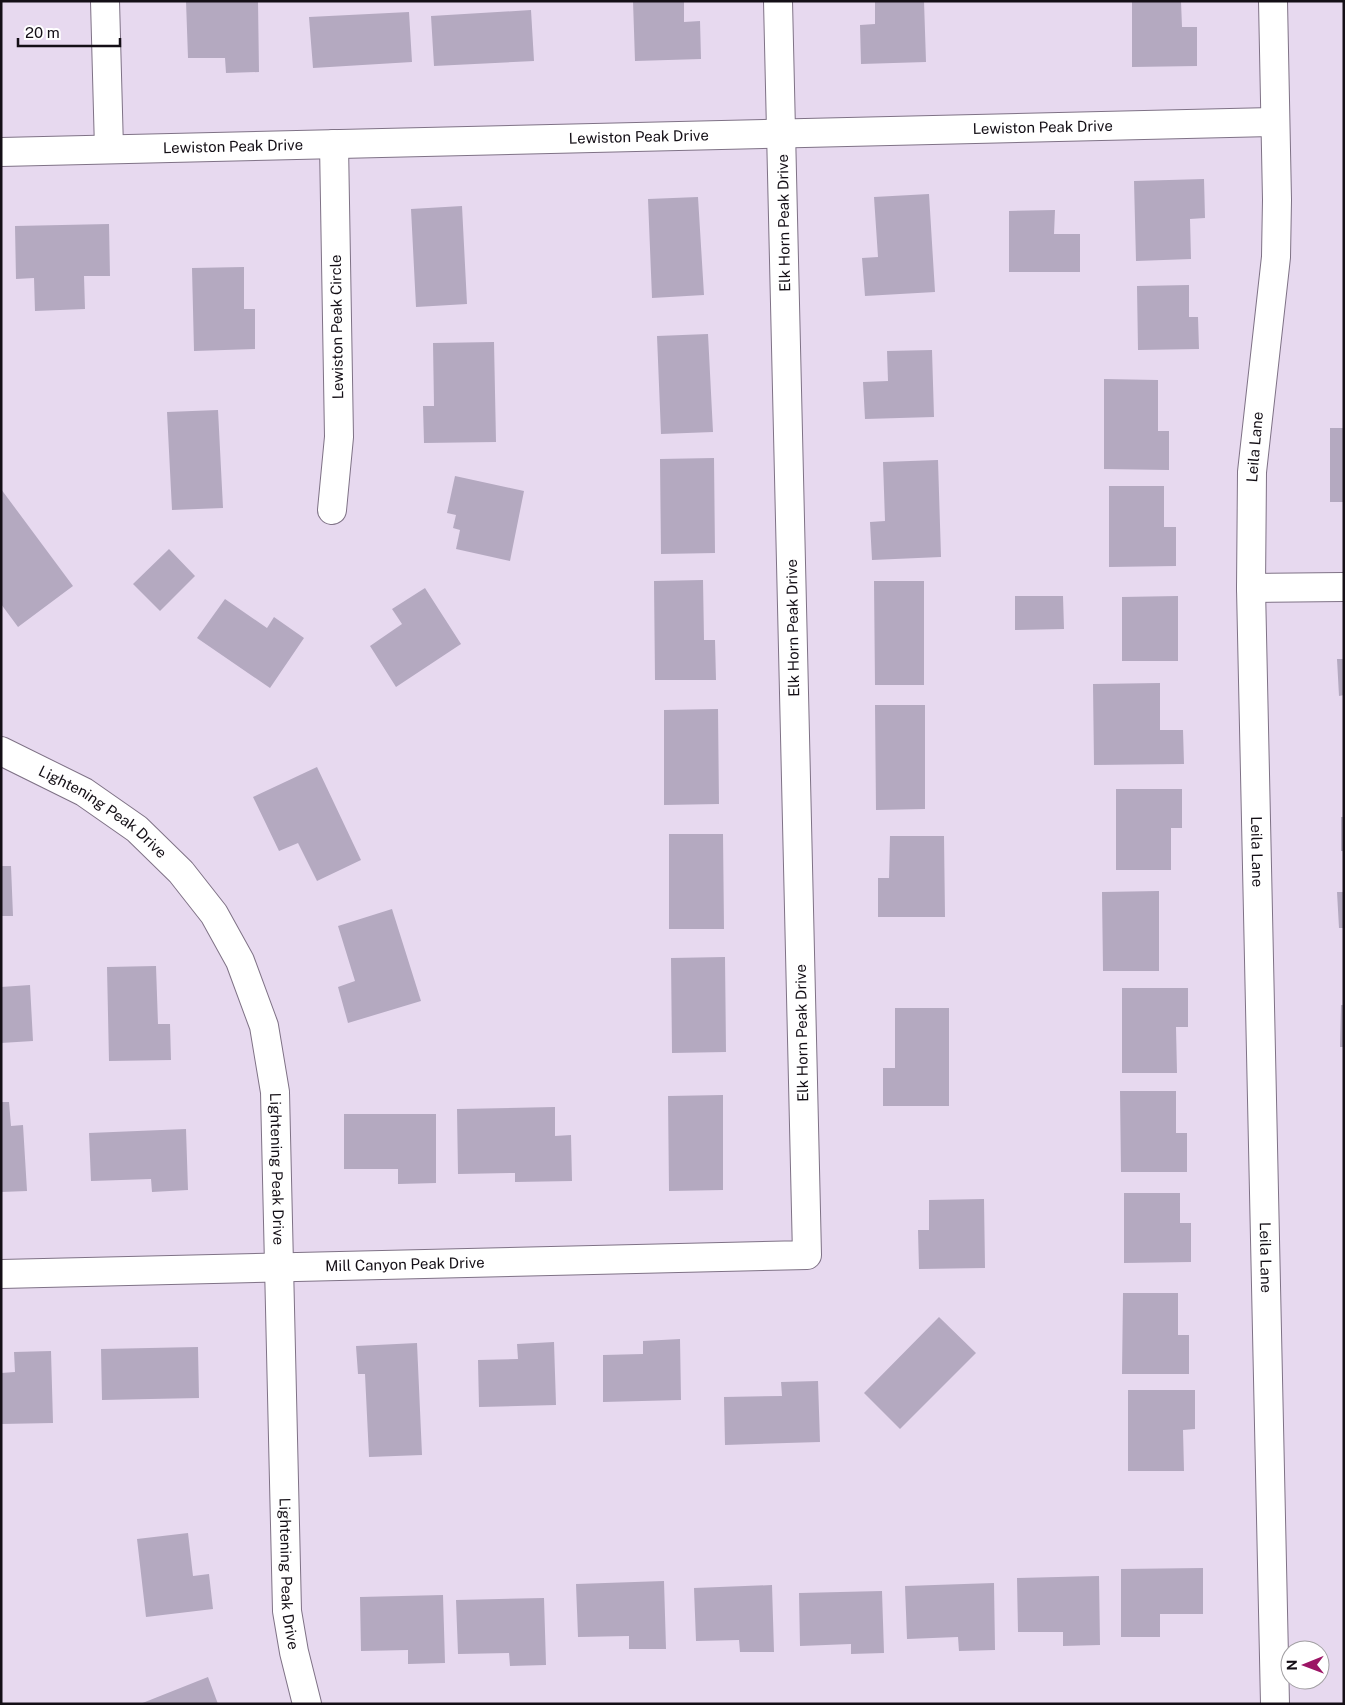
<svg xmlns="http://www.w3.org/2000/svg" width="1345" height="1705" viewBox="0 0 1345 1705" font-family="'Public Sans',sans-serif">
  <rect width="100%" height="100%" fill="#e7d9ef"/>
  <path fill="#b4a9c0" d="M186 1H258L259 72 226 73 225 58H188Z
    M633 1H684V22L700 21 701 59 635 61Z
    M875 1H924L926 62 861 64 860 25 875 24Z
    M1132 1H1181L1182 27H1197V66L1132 67Z
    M531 10 534 61 434 66 431 16Z
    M409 12 412 62 313 68 309 17Z
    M1204 179 1205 218 1190 219 1191 259 1136 261 1134 181Z
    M929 194 935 292 865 296 862 258 878 257 874 197Z
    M698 197 704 295 652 298 648 199Z
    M462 206 467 304 416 307 411 209Z
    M1055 210 1054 234H1080V272H1009V211Z
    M109 224 110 276H84L85 309 35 311 34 278 16 279 15 226Z
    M244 267V309H255V349L194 351 192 268Z
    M1189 285V317H1198L1199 349 1138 350 1137 286Z
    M708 334 713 432 661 434 657 336Z
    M494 342 496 442 424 443 423 406H434L433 343Z
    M932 350 934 417 865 419 863 382 888 381 887 351Z
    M1104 379 1158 380V431H1169V470L1104 469Z
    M218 410 223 508 172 510 167 412Z
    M1330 428H1344V502H1330Z
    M714 458 715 553 661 554 660 459Z
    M938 460 941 557 872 560 870 522 885 521 883 462Z
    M455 476 524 491 510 561 456 549 460 530 453 528 456 515 447 513Z
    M1109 486H1164V527H1176V566L1109 567Z
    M1 489 73 586 18 627 1 604Z
    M169 549 195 576 160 611 133 584Z
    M703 580 704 640H715L716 680H655L654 581Z
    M874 581H924V685H875Z
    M425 588 461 644 396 687 370 646 402 624 392 609Z
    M1015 596H1063L1064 629 1015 630Z
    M1178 596V661H1122V597Z
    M225 599 267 628 274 617 304 638 270 688 197 638Z
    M1337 659H1344V695L1339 696Z
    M1160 683V730H1183L1184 764 1094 765 1093 684Z
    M875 705H925V809L876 810Z
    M718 709 719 804 664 805V710Z
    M317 767 361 860 317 881 298 843 279 851 253 797Z
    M1116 789H1182V828H1171V870H1116Z
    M1341 817H1344V851H1341Z
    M669 834H723L724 929H669Z
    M890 836H944L945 917H878V878H889Z
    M1 866H11L13 916H1Z
    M1159 891V971H1103L1102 892Z
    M1337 892H1344V928H1339Z
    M392 909 421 1001 348 1023 338 987 355 981 338 926Z
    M725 957 726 1052 672 1053 671 958Z
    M156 966 158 1024H170L171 1060 109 1061 107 967Z
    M30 985 33 1041 1 1043V987Z
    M1122 988H1188V1027H1176L1177 1073H1122Z
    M1341 1005H1344V1047H1340Z
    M895 1008H949V1106H883V1068H895Z
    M1120 1091H1176V1133H1187V1172H1121Z
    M723 1095V1190L669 1191 668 1096Z
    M1 1102H9L11 1126 23 1125 27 1191 1 1192Z
    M555 1107V1136L571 1135 572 1181 515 1182V1173L458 1174 457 1109Z
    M344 1114H436V1183L398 1184V1169H344Z
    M186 1129 188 1190 152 1192 151 1179 91 1181 89 1133Z
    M1124 1193H1180V1223H1191V1262L1124 1263Z
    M984 1199 985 1268 919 1269 918 1230H929V1200Z
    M1123 1293H1178V1335H1189V1374H1122Z
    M939 1317 976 1353 900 1429 864 1393Z
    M680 1339 681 1400 603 1402V1355L643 1354V1341Z
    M554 1342 556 1405 479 1407 478 1360 518 1359 517 1344Z
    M417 1343 422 1455 369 1457 365 1374H358L356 1346Z
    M198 1347 199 1398 102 1400 101 1349Z
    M51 1351 53 1423 1 1424V1373L15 1372 14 1352Z
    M818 1381 820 1442 725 1445 724 1397 782 1396 781 1382Z
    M1128 1390H1195V1429L1183 1430 1184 1471H1128Z
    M188 1533 193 1576 209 1574 213 1609 146 1617 137 1539Z
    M1203 1568V1614H1160V1637H1121V1569Z
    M1099 1576 1100 1645 1063 1646V1632H1018L1017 1578Z
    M664 1581 666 1649H629V1636L578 1637 576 1584Z
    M994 1583 995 1650 959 1651 958 1637 907 1639 905 1586Z
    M772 1585 774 1652H740L739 1640 696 1641 694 1588Z
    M882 1591 884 1653 851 1654V1644L800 1646 799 1593Z
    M443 1595 445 1663 408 1664V1650L361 1651 360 1597Z
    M544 1598 546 1665 510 1666 509 1653 458 1654 456 1600Z
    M208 1677 218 1704H140Z"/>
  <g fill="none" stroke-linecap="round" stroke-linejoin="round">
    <g stroke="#7f7286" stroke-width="30">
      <g id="minor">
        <path d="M105 1 109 149"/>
        <path id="s1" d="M1273 1 1277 200 1276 257 1252 472 1251 588 1275 1704"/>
        <path id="s2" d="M1 152 1275 122"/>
        <path d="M332 510 339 437 334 144"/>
        <path d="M1251 588 1344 587"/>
        <path id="s3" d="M1 751 84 792 137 829 181 872 214 914 240 961 264 1026 275 1092 287 1611 294 1652 307 1704"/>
        <path id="s4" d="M1 1274 807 1255 778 1"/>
      </g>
    </g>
    <use href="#minor" stroke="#fff" stroke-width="28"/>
  </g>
  <g text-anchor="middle" stroke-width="5" stroke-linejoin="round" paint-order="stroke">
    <g font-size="15" fill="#140f16" stroke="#fff">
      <text dy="5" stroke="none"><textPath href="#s2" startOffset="1042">Lewiston Peak Drive</textPath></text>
      <text dy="5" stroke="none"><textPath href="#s2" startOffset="638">Lewiston Peak Drive</textPath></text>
      <text dy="5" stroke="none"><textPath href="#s2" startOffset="232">Lewiston Peak Drive</textPath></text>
      <text transform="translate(784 223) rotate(-91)" y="5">Elk Horn Peak Drive</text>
      <text transform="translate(337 327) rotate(-91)" y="5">Lewiston Peak Circle</text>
      <text transform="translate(1255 447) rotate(-85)" y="5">Leila Lane</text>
      <text transform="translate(793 628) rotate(-91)" y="5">Elk Horn Peak Drive</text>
      <text dy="5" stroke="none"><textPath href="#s3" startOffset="119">Lightening Peak Drive</textPath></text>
      <text dy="5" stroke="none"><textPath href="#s1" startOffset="852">Leila Lane</textPath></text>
      <text transform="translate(802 1033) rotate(-91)" y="5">Elk Horn Peak Drive</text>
      <text dy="5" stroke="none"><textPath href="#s3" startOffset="539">Lightening Peak Drive</textPath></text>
      <text dy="5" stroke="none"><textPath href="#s1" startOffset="1258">Leila Lane</textPath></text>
      <text dy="5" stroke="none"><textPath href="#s4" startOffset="404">Mill Canyon Peak Drive</textPath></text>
      <text dy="5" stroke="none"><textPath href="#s3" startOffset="944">Lightening Peak Drive</textPath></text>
    </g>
  </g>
  <rect width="1345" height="1705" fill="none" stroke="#140f16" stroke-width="5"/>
  <g transform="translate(1305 1665) rotate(269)"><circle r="24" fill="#ffffff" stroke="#a19fa2"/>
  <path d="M0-4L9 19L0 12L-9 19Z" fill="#9c1465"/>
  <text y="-8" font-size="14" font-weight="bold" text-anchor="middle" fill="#140f16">N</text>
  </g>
  <path d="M18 38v8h102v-8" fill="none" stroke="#140f16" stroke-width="2.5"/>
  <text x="25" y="38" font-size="15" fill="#140f16" stroke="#ffffff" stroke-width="4" paint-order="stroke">20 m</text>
</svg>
